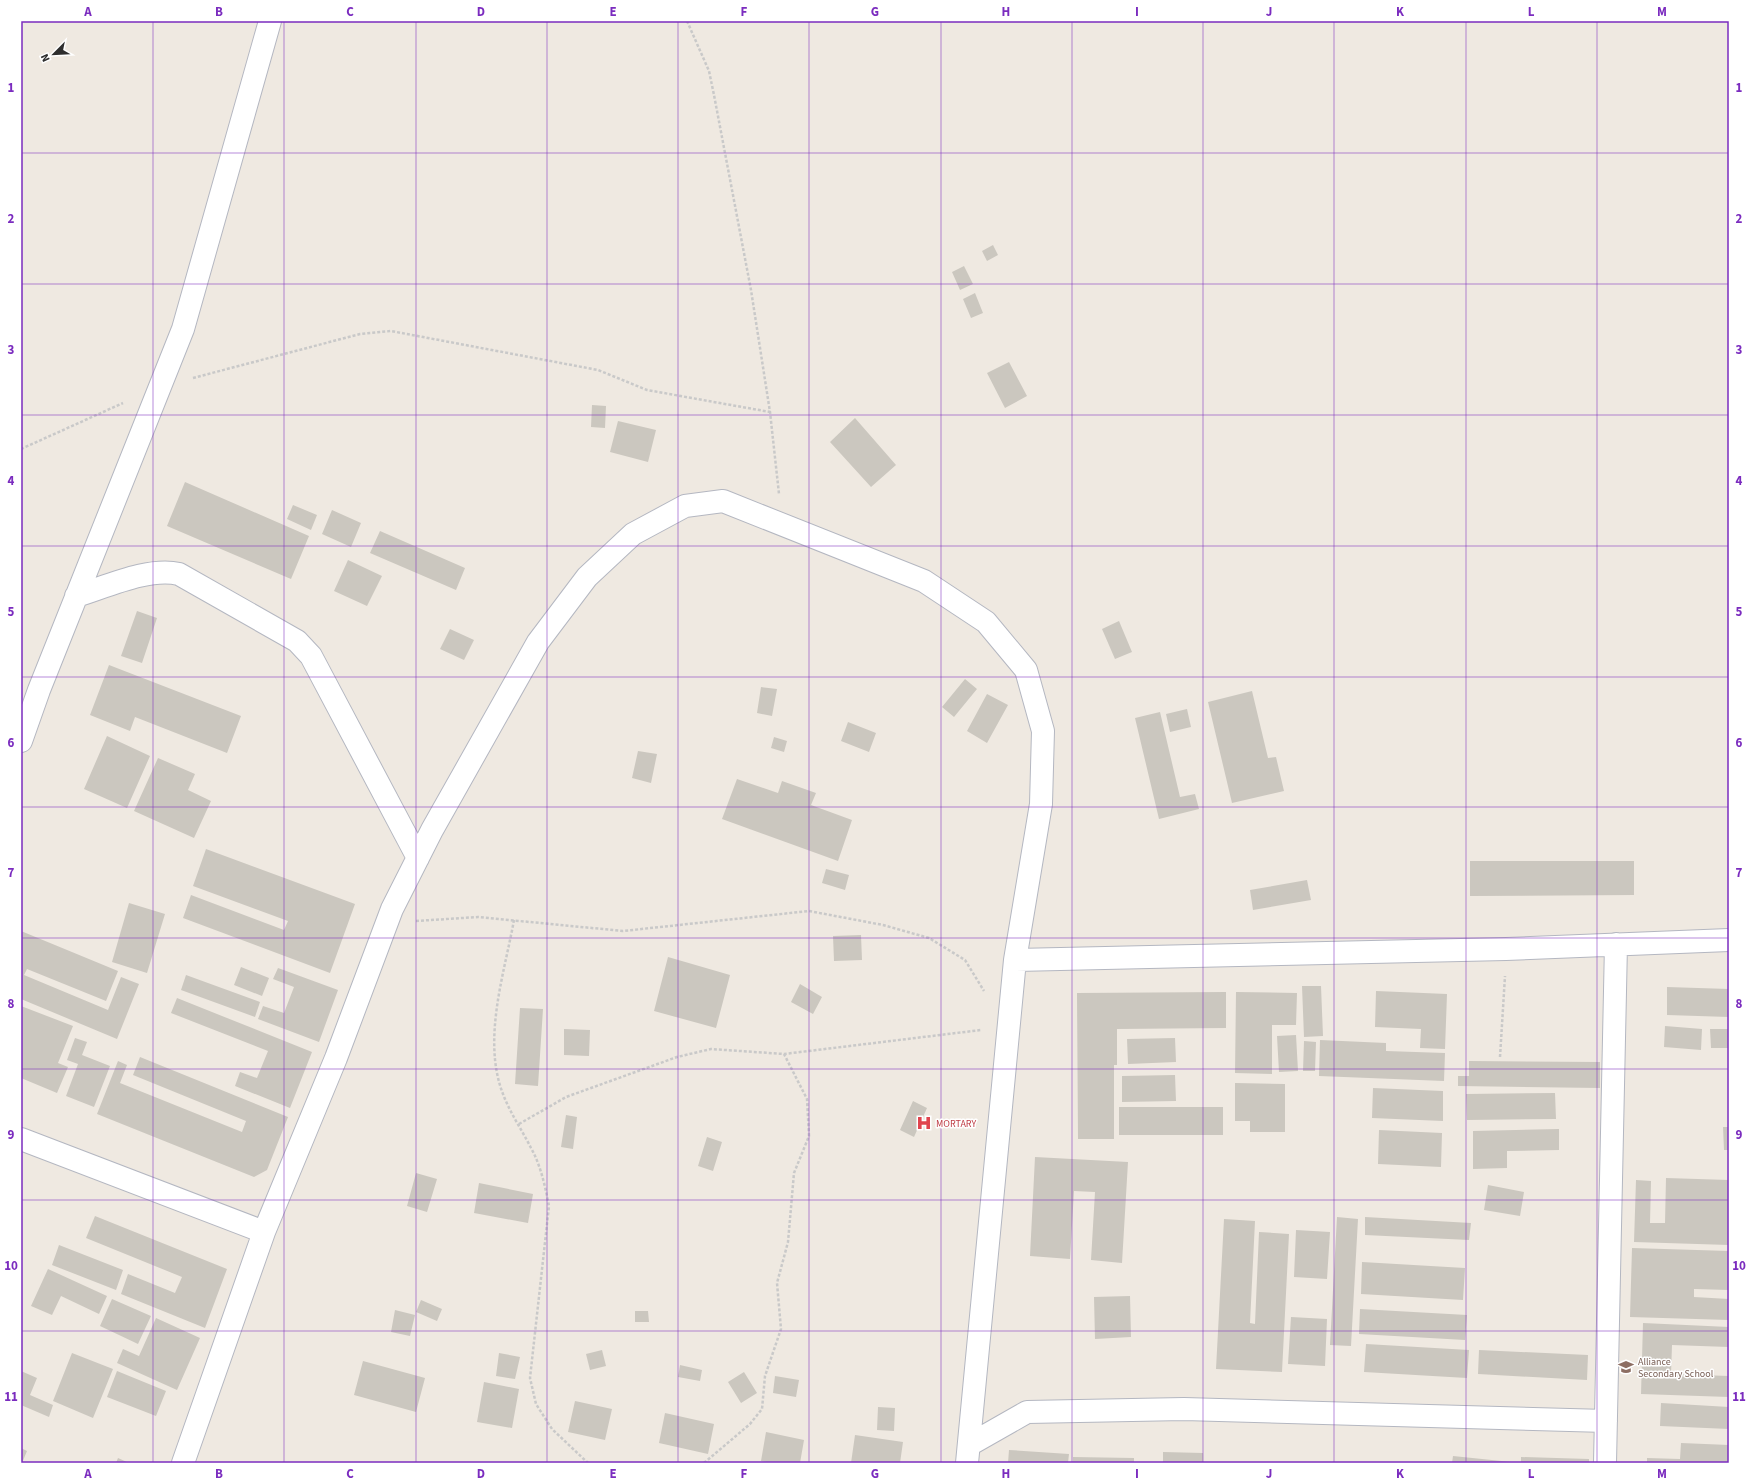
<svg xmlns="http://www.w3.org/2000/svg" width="1750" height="1484" viewBox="0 0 1750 1484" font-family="'Source Sans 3',sans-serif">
  <rect width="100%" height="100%" fill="#efe9e1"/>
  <path fill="#cbc7bf" d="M993 245 998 255 987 261 982 251Z
    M964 266 973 284 960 290 952 272Z
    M975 293 983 313 971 318 963 299Z
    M1009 362 1027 396 1005 408 987 373Z
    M592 405 606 406 605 428 591 427Z
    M855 418 896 465 871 487 830 442Z
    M618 421 656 430 648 462 610 452Z
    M185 482 309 536 291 579 167 526Z
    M293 505 317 515 311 530 287 519Z
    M332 510 361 523 351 547 322 534Z
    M380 531 465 568 456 590 370 553Z
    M348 560 382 576 367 606 334 591Z
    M137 611 157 618 142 663 121 656Z
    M1119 621 1132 652 1115 659 1102 629Z
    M450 629 474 640 464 660 440 649Z
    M109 665 241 716 227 753 135 717 130 731 90 715Z
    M965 679 977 689 954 717 942 707Z
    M761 687 777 689 772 716 757 713Z
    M1252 691 1268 758 1276 757 1284 791 1232 803 1208 702Z
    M987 694 1008 705 987 743 967 731Z
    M1187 709 1191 727 1170 732 1166 714Z
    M1160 712 1180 797 1195 794 1199 809 1159 819 1135 718Z
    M848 722 876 733 869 752 841 741Z
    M107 736 150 756 127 808 84 789Z
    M774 737 787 741 784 752 771 748Z
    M638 751 657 754 651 783 632 778Z
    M158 758 195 774 188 790 211 801 194 838 134 811Z
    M737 779 778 793 782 781 816 793 811 805 852 820 838 861 722 819Z
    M206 849 355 904 330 973 183 918 191 895 284 930 288 921 193 886Z
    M1470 861H1634V895L1470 896Z
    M826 869 849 875 845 890 822 883Z
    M1307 880 1311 900 1253 910 1250 890Z
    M129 903 165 914 147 973 112 962Z
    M21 931 118 971 106 1001 27 969 24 975 108 1010 121 977 139 984 117 1039 21 999Z
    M861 935 862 960 834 961 833 936Z
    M668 957 730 975 716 1028 654 1011Z
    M241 967 269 978 262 996 234 985Z
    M278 968 338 990 319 1042 258 1019 263 1006 284 1013 294 987 273 979Z
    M186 975 260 1002 255 1017 181 990Z
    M800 984 822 997 813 1014 791 1002Z
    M1302 986H1321L1323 1036 1304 1037Z
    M1667 987 1729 989V1017L1667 1015Z
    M1376 991 1447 994 1445 1049 1420 1048 1421 1029 1375 1027Z
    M1226 992V1028L1117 1029V1065H1114V1139H1078L1077 993Z
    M1236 992 1297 993 1296 1025H1272V1074L1235 1073Z
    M177 998 312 1052 290 1108 235 1086 240 1072 257 1078 268 1051 171 1013Z
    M21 1006 73 1026 58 1063 68 1067 57 1093 21 1078Z
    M520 1008 543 1009 538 1086 515 1084Z
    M1665 1026 1702 1029 1701 1050 1664 1047Z
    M564 1029 590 1030 589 1056 564 1055Z
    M1710 1029H1729V1048H1711Z
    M1296 1035 1298 1071 1279 1072 1277 1036Z
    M75 1038 87 1042 82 1055 110 1066 94 1107 66 1096 78 1064 67 1060Z
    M1175 1038 1176 1062 1128 1064 1127 1039Z
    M1320 1040 1386 1043V1051L1445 1053 1444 1081 1319 1076Z
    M1304 1041 1316 1042 1315 1071H1303Z
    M140 1057 288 1117 267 1170 254 1177 97 1114 118 1061 127 1065 120 1083 242 1132 246 1121 133 1075Z
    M1469 1061 1600 1062V1088L1458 1086V1076H1469Z
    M1175 1075 1176 1101 1122 1102V1076Z
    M1235 1083 1285 1084V1132H1250V1121H1235Z
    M1373 1088 1443 1091V1121L1372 1118Z
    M1555 1093 1556 1119 1467 1120 1466 1094Z
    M913 1101 927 1108 914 1137 900 1130Z
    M1119 1107H1223V1135H1119Z
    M566 1115 577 1117 573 1149 561 1147Z
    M1723 1127H1729V1150H1724Z
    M1559 1129V1150L1507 1151V1168L1473 1169V1131Z
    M1379 1130 1442 1133 1441 1167 1378 1164Z
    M707 1137 722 1142 713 1171 698 1166Z
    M1035 1157 1128 1162 1122 1263 1091 1260 1095 1192 1074 1191 1070 1259 1030 1256Z
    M416 1173 437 1179 427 1212 407 1206Z
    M1666 1178 1729 1180V1245L1634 1242 1636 1180 1651 1181 1650 1223H1665Z
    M479 1183 533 1194 528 1223 474 1213Z
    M1488 1185 1524 1192 1520 1216 1484 1210Z
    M95 1216 227 1269 205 1328 121 1294 128 1274 175 1293 182 1277 86 1238Z
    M1337 1217 1358 1219 1351 1346 1330 1345Z
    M1365 1217 1471 1223 1469 1240 1365 1235Z
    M1224 1219 1255 1221 1250 1323 1255 1324 1259 1232 1289 1234 1282 1372 1216 1369Z
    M1296 1230 1330 1232 1327 1279 1294 1277Z
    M59 1245 123 1270 116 1290 52 1265Z
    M1632 1248 1729 1251V1290L1694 1289V1297L1729 1299V1320L1630 1317Z
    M1362 1262 1465 1268 1463 1300 1361 1294Z
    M48 1269 107 1296 99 1314 61 1296 52 1315 31 1306Z
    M1130 1296 1131 1337 1095 1339 1094 1297Z
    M112 1299 151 1316 138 1344 100 1326Z
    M421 1300 442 1309 437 1321 416 1312Z
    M1360 1309 1467 1315 1465 1340 1359 1334Z
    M395 1310 415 1315 410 1336 391 1332Z
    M635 1311H648L649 1322H635Z
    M1291 1317 1327 1319 1325 1366 1288 1364Z
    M156 1318 200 1338 177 1390 117 1363 123 1349 139 1356Z
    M1643 1323 1729 1327V1347L1672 1345 1671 1374 1729 1376V1397L1641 1394Z
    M1366 1344 1469 1350 1467 1378 1364 1372Z
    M602 1350 606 1366 590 1370 586 1354Z
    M1479 1350 1588 1355 1587 1380 1478 1374Z
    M72 1353 113 1369 93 1418 53 1401Z
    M499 1353 520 1357 515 1379 496 1376Z
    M363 1361 425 1378 416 1412 354 1395Z
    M680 1365 702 1370 700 1381 678 1377Z
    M21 1371 37 1378 30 1395 53 1405 49 1417 21 1405Z
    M117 1371 166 1391 156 1416 107 1397Z
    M744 1372 757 1393 741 1403 728 1382Z
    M775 1376 799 1380 796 1397 773 1393Z
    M484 1382 519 1389 512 1428 477 1422Z
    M575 1401 612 1409 605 1440 568 1432Z
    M1661 1403 1729 1407V1429L1660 1426Z
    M878 1407 895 1408 894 1431 877 1430Z
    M665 1413 714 1424 708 1454 659 1443Z
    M766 1432 804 1440 800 1463H773L761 1461Z
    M855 1435 903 1442 900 1463H851Z
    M1681 1443 1729 1445V1463H1647V1458L1680 1459Z
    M21 1448 27 1451 22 1463H21Z
    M1009 1450 1069 1454 1068 1463H1008Z
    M1163 1452 1203 1453V1463H1163Z
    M1453 1456 1511 1462V1463H1452Z
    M1073 1457 1134 1458V1463H1073Z
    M1521 1457 1589 1459V1463H1521Z
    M118 1458 129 1463H116Z"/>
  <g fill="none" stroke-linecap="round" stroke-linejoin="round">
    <g stroke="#b4b7c1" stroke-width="24">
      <path id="minor" d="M76 596C106 587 148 567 179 574L297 641 311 656 418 858
        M21 741 39 690 183 329 270 21
        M1015 960 1506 949 1729 940
        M21 1139 264 1232
        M969 1445 1027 1412 1184 1409 1606 1421
        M183 1463 264 1232 336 1058 392 909 432 830 538 642 587 577 633 534 685 506 723 501 924 581 986 622 1026 670 1043 731 1041 804 1015 960 967 1463
        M1605 1463 1616 944"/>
    </g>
    <path stroke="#c9c9c9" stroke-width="2.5" stroke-dasharray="3 2" stroke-linecap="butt" d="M687 21 709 71 714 95 751 290 770 412 779 494
      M193 378 360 334 391 331 598 370 647 390 770 412
      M21 449 123 403
      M514 920C504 975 482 1040 503 1094 510 1113 522 1130 531 1148 541 1166 545 1186 549 1206L530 1378 536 1404 552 1429 588 1463
      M416 921 478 917 623 931 809 911 883 925 929 938 965 960 984 991
      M1500 1057 1505 976
      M519 1124 566 1097 677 1057 711 1049 784 1054 981 1030
      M704 1463 750 1424 762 1409 765 1376 781 1329 777 1283 788 1242 794 1173 809 1136 807 1099 784 1054"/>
    <use href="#minor" stroke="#fff" stroke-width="22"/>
  </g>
  <path fill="none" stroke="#7b2cbf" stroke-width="1" stroke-opacity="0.55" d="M153 21V1463M284 21V1463M416 21V1463M547 21V1463M678 21V1463M809 21V1463M941 21V1463M1072 21V1463M1203 21V1463M1334 21V1463M1466 21V1463M1597 21V1463M21 153H1729M21 284H1729M21 415H1729M21 546H1729M21 677H1729M21 807H1729M21 938H1729M21 1069H1729M21 1200H1729M21 1331H1729"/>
  <defs>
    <g id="hospital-bare" transform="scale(1.2)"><path d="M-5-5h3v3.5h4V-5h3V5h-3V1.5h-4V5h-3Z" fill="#e0444e" stroke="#fff" stroke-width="2.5" paint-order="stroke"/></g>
    <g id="school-bare" transform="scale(1.2)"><path d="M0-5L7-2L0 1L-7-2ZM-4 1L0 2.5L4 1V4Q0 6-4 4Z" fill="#8d6e63" stroke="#fff" stroke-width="2.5" paint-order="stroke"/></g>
  </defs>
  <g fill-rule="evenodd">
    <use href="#hospital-bare" x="924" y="1123"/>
    <use href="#school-bare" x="1626" y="1367"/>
  </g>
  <g text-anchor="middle" stroke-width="3" stroke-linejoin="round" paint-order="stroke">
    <g font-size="10" fill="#be3a42" stroke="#fff" text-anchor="start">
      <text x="936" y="1127">MORTARY</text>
    </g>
    <g font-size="10" fill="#785e54" stroke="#fff" text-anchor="start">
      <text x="1638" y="1365">Alliance<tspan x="1638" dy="12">Secondary School</tspan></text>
    </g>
  </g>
  <rect width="1750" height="1484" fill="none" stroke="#ffffff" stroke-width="44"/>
  <g transform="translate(54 54) rotate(246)" stroke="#ffffff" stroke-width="3" paint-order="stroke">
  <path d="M0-3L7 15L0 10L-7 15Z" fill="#2e2e2e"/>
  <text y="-6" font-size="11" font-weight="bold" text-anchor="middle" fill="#2e2e2e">N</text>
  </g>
  <rect x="22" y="22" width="1706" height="1440" fill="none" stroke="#7b2cbf" stroke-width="1.5"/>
  <g font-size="13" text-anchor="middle" font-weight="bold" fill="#7b2cbf">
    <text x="88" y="16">A</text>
    <text x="219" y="16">B</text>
    <text x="350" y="16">C</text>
    <text x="481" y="16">D</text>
    <text x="613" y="16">E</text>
    <text x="744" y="16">F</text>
    <text x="875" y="16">G</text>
    <text x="1006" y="16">H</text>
    <text x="1137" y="16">I</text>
    <text x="1269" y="16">J</text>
    <text x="1400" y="16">K</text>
    <text x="1531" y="16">L</text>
    <text x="1662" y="16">M</text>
    <text x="11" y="92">1</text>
    <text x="1739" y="92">1</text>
    <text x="11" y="223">2</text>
    <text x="1739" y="223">2</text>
    <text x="11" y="354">3</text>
    <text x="1739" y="354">3</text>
    <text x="11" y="485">4</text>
    <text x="1739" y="485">4</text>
    <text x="11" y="616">5</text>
    <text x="1739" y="616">5</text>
    <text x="11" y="747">6</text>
    <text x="1739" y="747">6</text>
    <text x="11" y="877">7</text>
    <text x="1739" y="877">7</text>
    <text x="11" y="1008">8</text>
    <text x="1739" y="1008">8</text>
    <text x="11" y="1139">9</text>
    <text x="1739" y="1139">9</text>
    <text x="11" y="1270">10</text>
    <text x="1739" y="1270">10</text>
    <text x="11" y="1401">11</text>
    <text x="1739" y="1401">11</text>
    <text x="88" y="1478">A</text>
    <text x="219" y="1478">B</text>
    <text x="350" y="1478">C</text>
    <text x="481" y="1478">D</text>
    <text x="613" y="1478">E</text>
    <text x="744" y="1478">F</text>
    <text x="875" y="1478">G</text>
    <text x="1006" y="1478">H</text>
    <text x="1137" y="1478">I</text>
    <text x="1269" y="1478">J</text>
    <text x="1400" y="1478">K</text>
    <text x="1531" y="1478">L</text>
    <text x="1662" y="1478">M</text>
  </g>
</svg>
